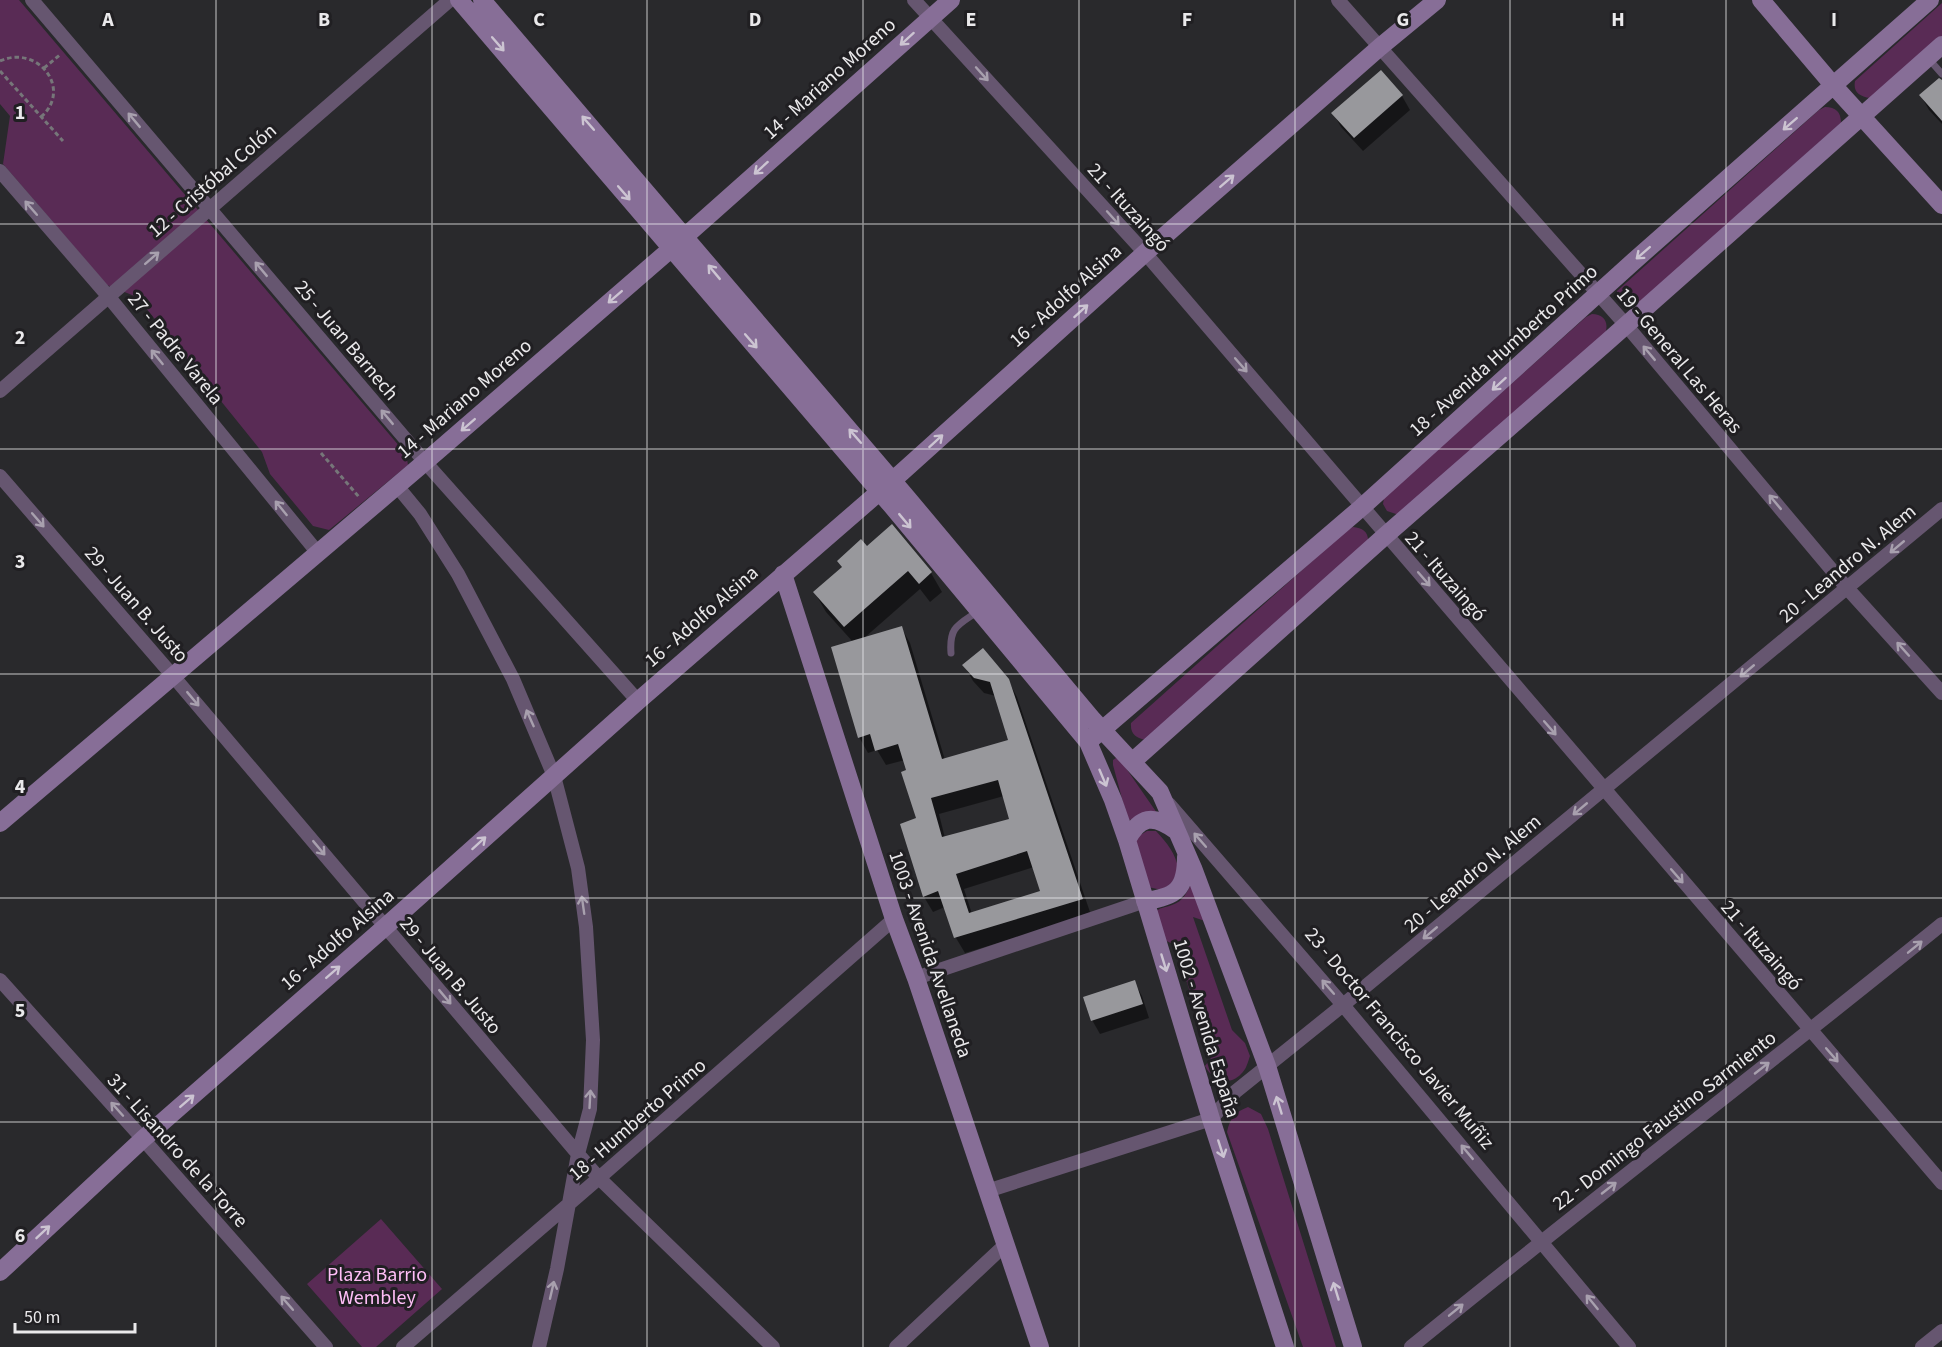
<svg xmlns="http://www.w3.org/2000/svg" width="1942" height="1347" viewBox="0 0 1942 1347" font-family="'Source Sans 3',sans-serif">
  <rect width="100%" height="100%" fill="#29292c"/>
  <path fill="#592b55" d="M0 0H19L406 454 408 465 329 530 313 526 270 474 262 452 137 297 107 285 3 164 10 116 0 104Z
    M1942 3V36L1870 98C1859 96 1853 92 1855 81Z
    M1825 107C1836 107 1841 112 1841 123L1633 308C1622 306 1616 302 1617 291L1819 110Z
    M1592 314C1605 314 1610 324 1604 336L1399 515 1387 511 1383 504 1384 498 1586 317Z
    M1353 527C1363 528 1369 532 1368 543L1146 740C1136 738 1130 734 1131 723L1347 530Z
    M1116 758 1121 761 1157 813H1143L1128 821 1113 765V760Z
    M1147 831H1156C1168 844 1175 853 1179 870L1171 884 1162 890 1148 887 1132 840Z
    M1192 882 1205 921 1193 917 1232 1030 1245 1043 1250 1056C1248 1062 1246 1070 1241 1074 1229 1087 1212 1080 1205 1066L1211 1058 1175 945 1160 938 1154 913C1160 907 1164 908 1172 905 1184 901 1187 892 1192 882Z
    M1248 1107 1261 1114 1268 1129 1336 1347H1303L1227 1132C1230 1118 1235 1112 1248 1107Z
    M381 1219 442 1289 376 1347H362L307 1284Z"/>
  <path fill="#0007" fill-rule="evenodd" d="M1381 72 1402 96 1410 110 1363 151 1341 127 1333 113Z
    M1942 89V124L1929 110 1921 96Z
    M867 548 931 573 942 592 930 602 920 589 863 639 901 627 910 643 945 760 1010 741 996 696 984 693 973 681 964 665 1008 680 1017 697 1091 915 965 953 956 938 945 907 933 912 924 897 902 825 918 819 905 760 886 765 877 750 868 753 859 737 853 642 826 612 815 593 843 569 839 561ZM1004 796 1011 820 945 838 939 814ZM1034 867 1042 892 972 914 964 889Z
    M1134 982 1142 996 1149 1018 1100 1034 1092 1020Z"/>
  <path fill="#98989c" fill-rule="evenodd" d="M1381 70 1403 95 1354 138 1331 113Z
    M1939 78 1942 80V121L1919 95Z
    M892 524 932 572 919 584 908 571 844 627 813 592 842 567 837 561 861 539 867 546Z
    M902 626 942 759 1008 740 990 682 974 678 962 665 983 648 1009 679 1083 899 954 938 938 891 923 897 900 824 916 818 901 772 906 770 898 744 875 751 870 734 858 738 831 647ZM998 780 1009 819 942 837 931 798ZM1027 851 1040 891 969 913 956 874Z
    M1135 980 1143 1004 1091 1021 1083 997Z"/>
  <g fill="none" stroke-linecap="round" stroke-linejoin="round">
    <path stroke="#767679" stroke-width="3" stroke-dasharray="4.5 3" stroke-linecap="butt" d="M0 61C38 44 73 89 41 117
      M44 68 61 54
      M0 71 63 141
      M321 453 359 497"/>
    <path stroke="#665670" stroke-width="7" d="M1928 58 1942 74
      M951 653C949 627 958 625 977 612"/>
    <path stroke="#665670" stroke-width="14" d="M32 0 425 462 638 701
      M914 0 1145 253 1942 1183
      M1338 0 1626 325 1847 588 1942 693
      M0 171 108 296 318 553
      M0 391 450 0
      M0 476 173 676 578 1154 599 1178 773 1347
      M397 486 420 514 458 574 513 679 554 776 578 868 586 927 593 1040 590 1109 578 1154 557 1269 539 1347
      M1169 804 1343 1005 1629 1347
      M916 978 1145 901
      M0 980 143 1139 326 1347
      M987 1191 1211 1119 1235 1092 1343 1005 1942 509
      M403 1347 599 1178 894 919
      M896 1347 1006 1244
      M1411 1347C1586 1204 1766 1067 1942 924
      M1922 1347 1942 1331"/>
    <path stroke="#876e97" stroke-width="18" d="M459 0 891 505 1088 742
      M482 0 904 494 1093 720 1160 792 1193 868 1267 1066 1353 1347
      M1761 0 1833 85 1942 205
      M783 574 894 919 916 978 1040 1347
      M1132 762 1386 535 1607 342 1942 45
      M0 823 425 462 672 248 951 0
      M1127 840C1140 816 1153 814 1175 830
      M1145 901C1176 897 1186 889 1186 857
      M0 1272 143 1139 385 927 638 701 901 473 1145 253 1380 47 1437 0
      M1285 1347 1211 1119 1127 840 1113 800 1088 742 1362 507 1634 261 1930 0"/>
  </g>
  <defs><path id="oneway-shaft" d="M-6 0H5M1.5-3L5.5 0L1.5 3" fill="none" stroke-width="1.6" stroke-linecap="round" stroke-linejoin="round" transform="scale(1.5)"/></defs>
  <g stroke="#ccc4d2">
    <use href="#oneway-shaft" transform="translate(907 39) rotate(138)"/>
    <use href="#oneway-shaft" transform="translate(498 44) rotate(49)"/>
    <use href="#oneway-shaft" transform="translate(588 123) rotate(-131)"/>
    <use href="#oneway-shaft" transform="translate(1790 124) rotate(139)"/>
    <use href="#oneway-shaft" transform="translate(761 168) rotate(138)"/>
    <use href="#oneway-shaft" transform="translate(1227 181) rotate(-41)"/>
    <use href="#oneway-shaft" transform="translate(624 193) rotate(49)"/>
    <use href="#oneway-shaft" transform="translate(1643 253) rotate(139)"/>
    <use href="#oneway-shaft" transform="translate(714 272) rotate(-130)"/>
    <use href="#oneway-shaft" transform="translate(615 297) rotate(139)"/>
    <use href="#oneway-shaft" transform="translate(1081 311) rotate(-42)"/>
    <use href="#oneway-shaft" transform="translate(751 341) rotate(49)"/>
    <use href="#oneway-shaft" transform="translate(1499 384) rotate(138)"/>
    <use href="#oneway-shaft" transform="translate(468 425) rotate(139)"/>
    <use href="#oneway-shaft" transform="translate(855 436) rotate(-131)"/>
    <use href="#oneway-shaft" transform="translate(936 441) rotate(-42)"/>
    <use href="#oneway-shaft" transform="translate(905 521) rotate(50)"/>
    <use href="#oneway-shaft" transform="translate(1103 778) rotate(67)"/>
    <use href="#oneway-shaft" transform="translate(479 843) rotate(-42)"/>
    <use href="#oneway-shaft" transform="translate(1164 963) rotate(73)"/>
    <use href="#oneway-shaft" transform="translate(333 972) rotate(-41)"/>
    <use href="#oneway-shaft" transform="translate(187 1101) rotate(-41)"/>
    <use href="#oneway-shaft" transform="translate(1279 1105) rotate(-107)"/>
    <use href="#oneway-shaft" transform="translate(1221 1149) rotate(72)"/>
    <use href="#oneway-shaft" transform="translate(43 1232) rotate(-43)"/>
    <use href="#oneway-shaft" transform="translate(1336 1291) rotate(-107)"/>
  </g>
  <g stroke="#a8a0ae">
    <use href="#oneway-shaft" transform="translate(982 74) rotate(48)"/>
    <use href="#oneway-shaft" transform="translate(134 120) rotate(-130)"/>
    <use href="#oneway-shaft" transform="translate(31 208) rotate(-131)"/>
    <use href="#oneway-shaft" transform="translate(1113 218) rotate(48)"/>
    <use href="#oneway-shaft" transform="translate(152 258) rotate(-41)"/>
    <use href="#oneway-shaft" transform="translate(261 269) rotate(-130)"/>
    <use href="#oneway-shaft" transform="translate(1649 353) rotate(-130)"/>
    <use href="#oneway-shaft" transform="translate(157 357) rotate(-129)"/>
    <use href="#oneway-shaft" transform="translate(1241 365) rotate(49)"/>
    <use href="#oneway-shaft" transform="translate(387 417) rotate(-130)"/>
    <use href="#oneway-shaft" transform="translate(1775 502) rotate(-130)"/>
    <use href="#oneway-shaft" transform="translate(281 508) rotate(-129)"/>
    <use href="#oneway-shaft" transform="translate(38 520) rotate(49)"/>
    <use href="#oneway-shaft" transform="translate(1897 547) rotate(140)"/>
    <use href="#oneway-shaft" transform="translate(1424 579) rotate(49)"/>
    <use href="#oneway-shaft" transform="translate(1903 649) rotate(-132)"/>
    <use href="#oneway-shaft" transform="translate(1747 671) rotate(140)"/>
    <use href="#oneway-shaft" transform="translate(193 699) rotate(50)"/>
    <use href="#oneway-shaft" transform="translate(530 718) rotate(-114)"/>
    <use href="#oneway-shaft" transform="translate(1550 728) rotate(49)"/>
    <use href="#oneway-shaft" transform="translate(1580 809) rotate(140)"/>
    <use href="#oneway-shaft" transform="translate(1200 840) rotate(-131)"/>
    <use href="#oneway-shaft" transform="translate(319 848) rotate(50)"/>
    <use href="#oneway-shaft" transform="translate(1677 876) rotate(49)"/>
    <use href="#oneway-shaft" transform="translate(583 905) rotate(-98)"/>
    <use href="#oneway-shaft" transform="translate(1430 933) rotate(140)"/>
    <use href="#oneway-shaft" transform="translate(1915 947) rotate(-39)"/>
    <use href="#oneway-shaft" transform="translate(1328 987) rotate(-131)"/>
    <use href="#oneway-shaft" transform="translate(445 997) rotate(50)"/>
    <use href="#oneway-shaft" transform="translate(1832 1055) rotate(49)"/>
    <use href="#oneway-shaft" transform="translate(1762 1068) rotate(-38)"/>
    <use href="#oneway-shaft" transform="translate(590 1099) rotate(-87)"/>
    <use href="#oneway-shaft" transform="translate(117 1109) rotate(-132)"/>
    <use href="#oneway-shaft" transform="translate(1467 1152) rotate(-130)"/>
    <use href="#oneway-shaft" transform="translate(1609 1188) rotate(-38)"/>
    <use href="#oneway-shaft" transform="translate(552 1290) rotate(-77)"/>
    <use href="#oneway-shaft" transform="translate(1592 1302) rotate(-129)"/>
    <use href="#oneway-shaft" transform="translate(287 1303) rotate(-131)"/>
    <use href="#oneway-shaft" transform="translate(1456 1310) rotate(-39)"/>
  </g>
  <path fill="none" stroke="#eae9eb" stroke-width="1.5" stroke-opacity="0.55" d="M216 0V1347M432 0V1347M647 0V1347M863 0V1347M1079 0V1347M1295 0V1347M1510 0V1347M1726 0V1347M0 224H1942M0 449H1942M0 674H1942M0 898H1942M0 1122H1942"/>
  <g text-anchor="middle" stroke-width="6" stroke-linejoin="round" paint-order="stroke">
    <g font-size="20" fill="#eae9eb" stroke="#201f22">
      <text transform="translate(829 78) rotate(-42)" y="7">14 - Mariano Moreno</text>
      <text transform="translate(212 180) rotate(-41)" y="7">12 - Cristóbal Colón</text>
      <text transform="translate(1129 207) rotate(48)" y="7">21 - Ituzaingó</text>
      <text transform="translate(1065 295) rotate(-42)" y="7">16 - Adolfo Alsina</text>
      <text transform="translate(347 340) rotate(50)" y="7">25 - Juan Barnech</text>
      <text transform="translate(176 348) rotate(51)" y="7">27 - Padre Varela</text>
      <text transform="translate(1503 350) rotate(-42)" y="7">18 - Avenida Humberto Primo</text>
      <text transform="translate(1680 360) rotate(50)" y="7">19 - General Las Heras</text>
      <text transform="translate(464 398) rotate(-41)" y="7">14 - Mariano Moreno</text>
      <text transform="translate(1847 563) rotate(-40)" y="7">20 - Leandro N. Alem</text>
      <text transform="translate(1446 576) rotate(49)" y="7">21 - Ituzaingó</text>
      <text transform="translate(137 604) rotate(49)" y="7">29 - Juan B. Justo</text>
      <text transform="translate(701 616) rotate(-41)" y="7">16 - Adolfo Alsina</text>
      <text transform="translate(1472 873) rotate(-40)" y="7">20 - Leandro N. Alem</text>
      <text transform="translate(337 939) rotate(-41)" y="7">16 - Adolfo Alsina</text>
      <text transform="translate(1762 945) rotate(49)" y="7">21 - Ituzaingó</text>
      <text transform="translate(931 954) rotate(71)" y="7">1003 - Avenida Avellaneda</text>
      <text transform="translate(451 975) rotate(50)" y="7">29 - Juan B. Justo</text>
      <text transform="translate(1207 1028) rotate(73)" y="7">1002 - Avenida España</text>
      <text transform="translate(1400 1038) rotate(50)" y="7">23 - Doctor Francisco Javier Muñiz</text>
      <text transform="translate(637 1119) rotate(-41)" y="7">18 - Humberto Primo</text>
      <text transform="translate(1664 1120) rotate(-38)" y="7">22 - Domingo Faustino Sarmiento</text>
      <text transform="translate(178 1150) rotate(48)" y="7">31 - Lisandro de la Torre</text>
    </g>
    <g font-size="20" fill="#ffbef7" stroke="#201f22">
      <text x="377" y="1281">Plaza Barrio<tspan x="377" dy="23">Wembley</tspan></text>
    </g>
  </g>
  <g font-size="20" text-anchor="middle" font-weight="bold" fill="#eae9eb" stroke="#201f22" stroke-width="6" stroke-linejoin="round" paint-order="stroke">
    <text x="108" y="26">A</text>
    <text x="324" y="26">B</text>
    <text x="539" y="26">C</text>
    <text x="755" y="26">D</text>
    <text x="971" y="26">E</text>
    <text x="1187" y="26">F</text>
    <text x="1403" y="26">G</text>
    <text x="1618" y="26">H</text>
    <text x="1834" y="26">I</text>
    <text x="20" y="119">1</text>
    <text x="20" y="344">2</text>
    <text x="20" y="568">3</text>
    <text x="20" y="793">4</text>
    <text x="20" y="1017">5</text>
    <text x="20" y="1242">6</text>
  </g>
  <path d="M15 1323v9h120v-9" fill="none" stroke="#eae9eb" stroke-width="3"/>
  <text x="24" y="1323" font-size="18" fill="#eae9eb" stroke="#201f22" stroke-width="4.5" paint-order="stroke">50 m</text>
</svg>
